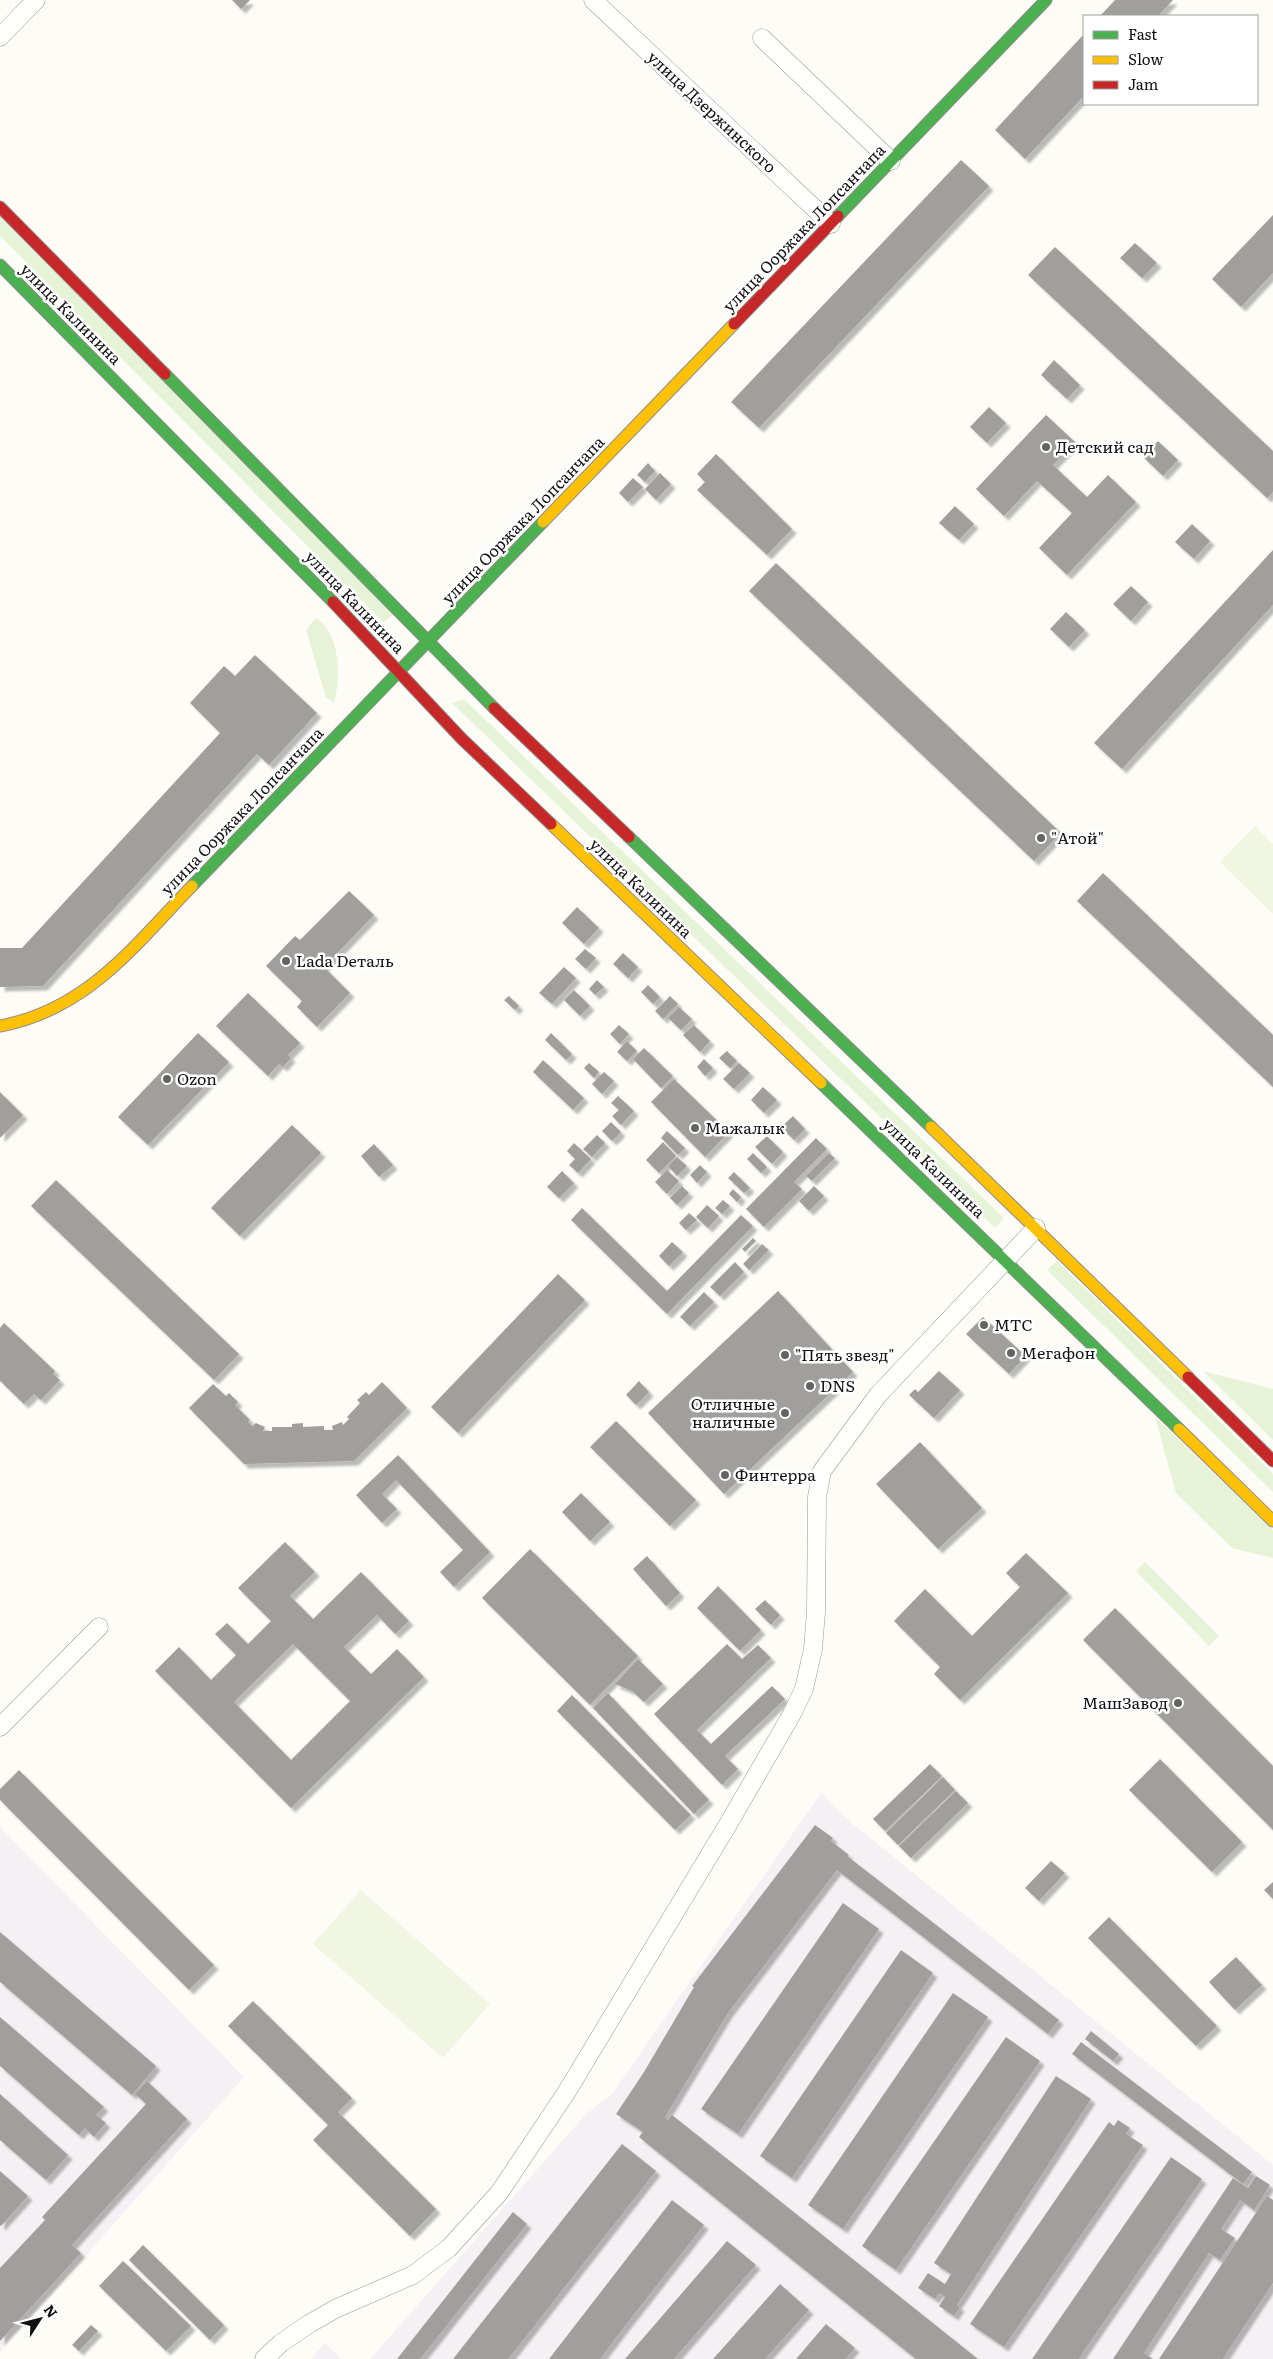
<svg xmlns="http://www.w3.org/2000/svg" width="1273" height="2359" viewBox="0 0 1273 2359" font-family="Literata,serif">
  <defs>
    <filter id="shadow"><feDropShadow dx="4.5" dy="4.5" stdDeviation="1" flood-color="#0004"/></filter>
  </defs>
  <rect width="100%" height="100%" fill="#fdfcf7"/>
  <path fill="#f5f0f3" d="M821 1793 853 1824 1273 2165V2359H370L586 2114 612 2094Z
    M0 1827 244 2077 0 2352Z
    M325 2343 341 2359H311Z"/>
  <path fill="#e7f3d7" d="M0 217 394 614 383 622 0 236Z
    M316 618C341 635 341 676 334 703L326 697 306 630Z
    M464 699 1004 1218 995 1228 452 703Z
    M1057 1261 1273 1474V1492L1047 1270Z
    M1203 1371 1273 1389V1440Z
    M1155 1417 1273 1530V1558L1232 1548 1176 1493Z
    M1145 1562 1219 1636 1209 1646 1136 1571Z"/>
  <path fill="#f0f6e1" d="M1255 826 1273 844V914L1220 862Z
    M361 1890 490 2004 443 2058 313 1944Z"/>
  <path fill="#a19f9c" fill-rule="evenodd" filter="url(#shadow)" d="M232 0H250L241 9Z
    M1115 0H1173L1158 16H1100Z
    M1084 34V96L1025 159 995 130Z
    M961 160 989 186 759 428 731 402Z
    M1273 215V273L1241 307 1212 279Z
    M1135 243 1157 263 1142 278 1120 258Z
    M1055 247 1273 451V492L1267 498 1028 275Z
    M1054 360 1080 385 1067 399 1041 375Z
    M989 407 1006 423 987 443 970 427Z
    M1046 415 1075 442 1053 465 1087 497 1108 475 1136 502 1067 575 1039 548 1072 513 1037 481 1004 516 976 489Z
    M1158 441 1178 460 1163 476 1143 457Z
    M716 454 792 529 767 555 697 490 705 482 697 474Z
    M648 463 655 471 645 482 637 475Z
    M660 473 671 484 656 500 645 489Z
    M633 478 643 487 628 502 619 493Z
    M955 506 974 524 959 540 939 523Z
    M1192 524 1210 541 1194 559 1175 542Z
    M1273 550V605L1122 769 1094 743Z
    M776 563 1061 833 1034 861 749 591Z
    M1131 586 1148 602 1131 621 1113 604Z
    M1066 612 1085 630 1069 647 1050 629Z
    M255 655 317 713 269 765 257 754 43 986 0 987V948H22L220 733 190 703 224 666 235 676Z
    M1103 873 1273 1035V1087L1077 901Z
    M349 891 374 915 324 967 350 993 317 1027 297 1007 302 1001 266 966 295 936 300 940Z
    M577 907 599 928 584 944 562 923Z
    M585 949 596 958 586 969 575 959Z
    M623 953 638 967 628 978 613 964Z
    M564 967 576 978 552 1004 539 993Z
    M597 980 604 987 595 995 589 989Z
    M648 985 660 997 653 1004 641 992Z
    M574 990 590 1006 580 1016 564 1000Z
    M248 993 300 1043 288 1055 291 1058 283 1067 279 1064 268 1076 216 1026Z
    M509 996 519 1006 515 1010 504 1000Z
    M670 996 678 1004 663 1019 655 1011Z
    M679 1007 692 1019 681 1030 668 1018Z
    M619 1025 629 1034 620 1044 610 1034Z
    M694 1025 710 1041 700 1052 683 1035Z
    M198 1033 229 1062 148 1145 118 1117Z
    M551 1033 572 1054 566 1060 545 1040Z
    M627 1041 637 1051 627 1061 617 1052Z
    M644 1048 673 1076 661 1088 633 1059Z
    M727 1051 737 1061 730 1068 719 1058Z
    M704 1059 713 1068 705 1076 697 1067Z
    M543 1060 584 1098 573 1110 533 1072Z
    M589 1063 599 1072 594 1078 584 1068Z
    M739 1063 750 1073 734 1089 723 1079Z
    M604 1072 614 1081 602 1094 592 1084Z
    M674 1079 729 1132 705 1157 651 1102Z
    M763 1087 777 1100 764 1113 751 1100Z
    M0 1092 23 1115 0 1138Z
    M618 1096 634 1111 621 1125 612 1116 619 1110 611 1103Z
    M793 1116 805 1129 794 1140 781 1127Z
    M611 1122 621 1132 612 1141 602 1131Z
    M292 1125 321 1153 240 1236 211 1208Z
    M667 1131 685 1148 678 1155 661 1138Z
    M597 1135 605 1143 592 1157 583 1149Z
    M767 1136 783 1152 772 1164 755 1147Z
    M816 1138 827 1149 794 1182 802 1189 764 1227 746 1209Z
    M663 1142 676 1156 659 1173 646 1160Z
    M574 1143 591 1159 578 1173 569 1165 575 1159 567 1151Z
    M374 1144 393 1165 379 1177 361 1156Z
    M753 1153 767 1167 761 1173 747 1159Z
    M829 1153 835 1158 812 1181 806 1176Z
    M677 1157 687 1166 677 1176 668 1166Z
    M700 1165 707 1172 697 1183 690 1175Z
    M667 1170 679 1181 667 1194 655 1182Z
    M562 1171 574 1183 559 1198 547 1187Z
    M734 1172 750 1188 744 1193 728 1178Z
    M56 1180 239 1354 214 1380 31 1206Z
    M682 1186 689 1193 677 1205 670 1198Z
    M814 1186 824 1196 809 1211 799 1201Z
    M733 1189 741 1197 737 1202 729 1194Z
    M723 1200 730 1206 722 1214 715 1208Z
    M707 1205 719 1216 708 1228 696 1217Z
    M582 1208 667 1291 741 1215 753 1226 667 1314 571 1220Z
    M689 1213 697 1220 686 1230 679 1223Z
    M753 1238 756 1241 745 1252 742 1249Z
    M672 1242 683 1252 669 1266 659 1256Z
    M762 1244 769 1250 749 1270 743 1264Z
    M735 1262 744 1272 720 1296 710 1287Z
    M558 1274 585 1300 458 1433 431 1407Z
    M778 1291 853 1372 724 1494 648 1413Z
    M704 1292 714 1302 690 1326 680 1317Z
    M983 1317 1026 1356 1009 1374 966 1334Z
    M4 1323 55 1371 53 1374 60 1380 41 1400 34 1394 24 1404 0 1381V1328Z
    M939 1371 960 1390 934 1418 909 1395 915 1389 918 1392Z
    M639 1381 649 1392 636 1405 626 1395Z
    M382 1382 407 1408 354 1461 244 1464 189 1408 213 1384 226 1396 229 1393 238 1402 235 1405 250 1420 248 1422 252 1426 256 1423 265 1427 263 1431H272V1427H292V1424L303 1423V1427L324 1426V1430H333L332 1426 342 1422 343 1425 349 1419 347 1417 360 1403 357 1400 366 1392 369 1395Z
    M616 1421 696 1500 670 1526 590 1447Z
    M920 1442 982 1508 938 1549 876 1484Z
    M398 1455 490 1552 454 1587 440 1572 463 1550 396 1480 382 1494 397 1509 382 1523 356 1495Z
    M581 1493 610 1522 590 1541 562 1512Z
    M285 1542 315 1572 290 1596 313 1619 361 1572 409 1621 395 1634 377 1615 344 1647 371 1674 397 1649 424 1677 291 1808 155 1671 179 1647 211 1680 236 1655 215 1634 227 1623 248 1644 271 1621 238 1588ZM293 1644 350 1701 291 1760 234 1702Z
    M530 1549 638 1656 590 1705 482 1598Z
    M1026 1553 1068 1593 960 1700 934 1674 940 1667 894 1621 925 1589 972 1636 1020 1587 1006 1573Z
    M647 1556 680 1593 666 1606 633 1569Z
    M718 1586 761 1630 740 1651 697 1608Z
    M765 1600 780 1615 771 1625 755 1609Z
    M1115 1608 1273 1766V1830L1083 1640Z
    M727 1644 742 1659 758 1645 771 1658 697 1730 711 1744 772 1686 785 1699 725 1756 738 1769 722 1785 654 1714Z
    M638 1659 663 1684 644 1702 632 1691 615 1684Z
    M608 1693 709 1800 694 1814 593 1708Z
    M572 1695 691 1815 675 1830 557 1711Z
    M1160 1759 1242 1842 1212 1872 1129 1790Z
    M930 1764 942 1776 885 1831 873 1819Z
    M19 1770 214 1965 189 1990 0 1800V1789Z
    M943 1777 955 1790 898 1845 886 1833Z
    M956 1791 968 1803 911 1858 899 1846Z
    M815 1825 833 1838 831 1841 849 1855 847 1856 1059 2020 1048 2034 837 1870 728 2013 665 2117 668 2120 672 2115 978 2359H916L639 2137 643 2132 616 2114 644 2072 694 1987 692 1986Z
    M1051 1861 1065 1873 1039 1901 1025 1888Z
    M1273 1882V1899L1264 1890Z
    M843 1903 879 1929 738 2134 701 2109Z
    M1109 1917 1217 2026 1196 2046 1088 1938Z
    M0 1932 156 2066 132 2095 0 1982Z
    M901 1950 933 1973 792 2178 760 2156Z
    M1236 1957 1262 1985 1235 2010 1209 1982Z
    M953 1993 988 2017 843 2229 808 2205Z
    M253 2001 352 2098 338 2112 436 2209 410 2236 313 2140 328 2125 228 2026Z
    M0 2017 104 2107 96 2115 106 2123 94 2137 85 2128 79 2135 0 2066Z
    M1091 2031 1119 2054 1113 2061 1085 2039Z
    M1006 2037 1040 2061 896 2270 862 2246Z
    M1081 2042 1252 2172 1243 2184 1072 2054Z
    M1056 2076 1091 2099 957 2305 960 2307 954 2316 939 2306 945 2297 939 2293 935 2299 918 2288 928 2273 945 2284 951 2274 934 2263Z
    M147 2081 187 2119 72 2245 81 2253 0 2341V2268L45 2220 42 2217 146 2104 135 2094Z
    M0 2094 68 2155 46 2180 0 2140Z
    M1118 2120 1130 2128 1126 2134 1143 2145 1004 2347 970 2324 1109 2122 1114 2126Z
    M622 2144 656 2171 513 2353 508 2359H453Z
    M1171 2157 1202 2179 1084 2351 1079 2359H1032Z
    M0 2171 28 2196 1 2226 0 2225Z
    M1256 2176 1270 2185 1254 2210 1240 2200 1221 2229 1235 2238 1220 2260 1209 2253 1144 2353 1153 2359H1113L1233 2178 1248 2188Z
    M1267 2196 1273 2200V2283L1234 2342 1223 2359H1159Z
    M672 2200 704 2225 622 2330 600 2359H549Z
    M513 2212 527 2224 433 2343 420 2359H397Z
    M727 2241 756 2265 748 2274 674 2359H625Z
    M143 2245 224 2325 210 2340 129 2260Z
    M123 2261 191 2326 166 2351 99 2286Z
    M780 2284 809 2310 765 2359H713Z
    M826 2324 855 2348 847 2357 845 2359H796Z
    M91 2325 98 2331 79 2351 72 2345Z"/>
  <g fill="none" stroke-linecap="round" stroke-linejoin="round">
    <g stroke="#979795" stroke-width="19">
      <path id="street" d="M593 0 831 224
        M0 37 36 0
        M762 38 891 161
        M0 1727 99 1627
        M264 2359 281 2343 309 2324 335 2309 413 2275 449 2248 499 2193 566 2093 727 1826 792 1714 804 1689 813 1649 816 1612 817 1497 822 1471 878 1395 1036 1228"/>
    </g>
    <g stroke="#8e8d8b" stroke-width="13">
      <path id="fast" d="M838 216 1046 0
        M0 265 333 602
        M165 374 494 708
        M629 837 931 1127
        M192 886 543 522
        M821 1083 1179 1429"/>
    </g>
    <g stroke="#8e8d8b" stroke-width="13">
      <path id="slow" d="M543 522 734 324
        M551 824 821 1083
        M0 1026C87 1010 134 946 192 886
        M931 1127 1188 1377
        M1179 1429 1273 1521"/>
    </g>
    <g stroke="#8e8d8b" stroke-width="13">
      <path id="jam" d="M0 207 165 374
        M734 324 838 216
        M333 602 462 739 551 824
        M494 708 629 837
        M1188 1377 1273 1461"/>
    </g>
    <use href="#street" stroke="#fffffe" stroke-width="18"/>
    <use href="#fast" stroke="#4caf50" stroke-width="11"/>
    <use href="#slow" stroke="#ffc107" stroke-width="11"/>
    <use href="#jam" stroke="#c62828" stroke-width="11"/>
  </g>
  <g fill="#646362" stroke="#fff" stroke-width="2">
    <circle cx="1046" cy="447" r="5"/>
    <circle cx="1041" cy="838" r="5"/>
    <circle cx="286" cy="961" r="5"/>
    <circle cx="167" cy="1079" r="5"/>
    <circle cx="695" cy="1128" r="5"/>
    <circle cx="984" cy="1325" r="5"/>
    <circle cx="1011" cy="1353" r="5"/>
    <circle cx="785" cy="1355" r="5"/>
    <circle cx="810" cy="1386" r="5"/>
    <circle cx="785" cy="1413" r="5"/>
    <circle cx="725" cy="1475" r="5"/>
    <circle cx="1178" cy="1703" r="5"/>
  </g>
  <g text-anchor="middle" stroke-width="5" stroke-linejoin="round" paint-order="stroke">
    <g font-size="16" fill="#111" stroke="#fff">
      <text transform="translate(712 112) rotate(43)" y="6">улица Дзержинского</text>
      <text transform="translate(804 228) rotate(-46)" y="6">улица Ооржака Лопсанчапа</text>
      <text transform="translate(71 314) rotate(45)" y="6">улица Калинина</text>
      <text transform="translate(523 520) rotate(-46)" y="6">улица Ооржака Лопсанчапа</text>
      <text transform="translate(355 602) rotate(46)" y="6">улица Калинина</text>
      <text transform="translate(242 811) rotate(-46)" y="6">улица Ооржака Лопсанчапа</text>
      <text transform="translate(641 888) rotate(44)" y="6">улица Калинина</text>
      <text transform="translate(934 1168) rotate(44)" y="6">улица Калинина</text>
    </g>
    <g font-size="16" fill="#111" stroke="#fff" text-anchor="start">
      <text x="1056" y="453">Детский сад</text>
      <text x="1051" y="844">"Атой"</text>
      <text x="296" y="967">Lada Dеталь</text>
      <text x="177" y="1085">Ozon</text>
      <text x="705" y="1134">Мажалык</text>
      <text x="994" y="1331">МТС</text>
      <text x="1021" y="1359">Мегафон</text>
      <text x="795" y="1361">"Пять звезд"</text>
      <text x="820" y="1392">DNS</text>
      <text x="775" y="1410" text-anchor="end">Отличные<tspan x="775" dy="18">наличные</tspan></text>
      <text x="735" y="1481">Финтерра</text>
      <text x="1168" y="1709" text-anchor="end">МашЗавод</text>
    </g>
  </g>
  <rect x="1083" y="15" width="175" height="90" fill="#ffffff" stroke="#a0a0a0"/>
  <rect x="1093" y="31" width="25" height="8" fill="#4caf50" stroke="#a0a0a0"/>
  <text x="1128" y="40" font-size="15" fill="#111111">Fast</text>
  <rect x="1093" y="56" width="25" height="8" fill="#ffc107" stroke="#a0a0a0"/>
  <text x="1128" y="65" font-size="15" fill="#111111">Slow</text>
  <rect x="1093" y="81" width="25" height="8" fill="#c62828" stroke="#a0a0a0"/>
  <text x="1128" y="90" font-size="15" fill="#111111">Jam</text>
  <g transform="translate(40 2319) rotate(54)" stroke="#ffffff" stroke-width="4" paint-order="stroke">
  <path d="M0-4L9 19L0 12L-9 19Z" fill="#111111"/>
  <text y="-8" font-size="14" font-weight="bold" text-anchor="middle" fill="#111111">N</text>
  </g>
</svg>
